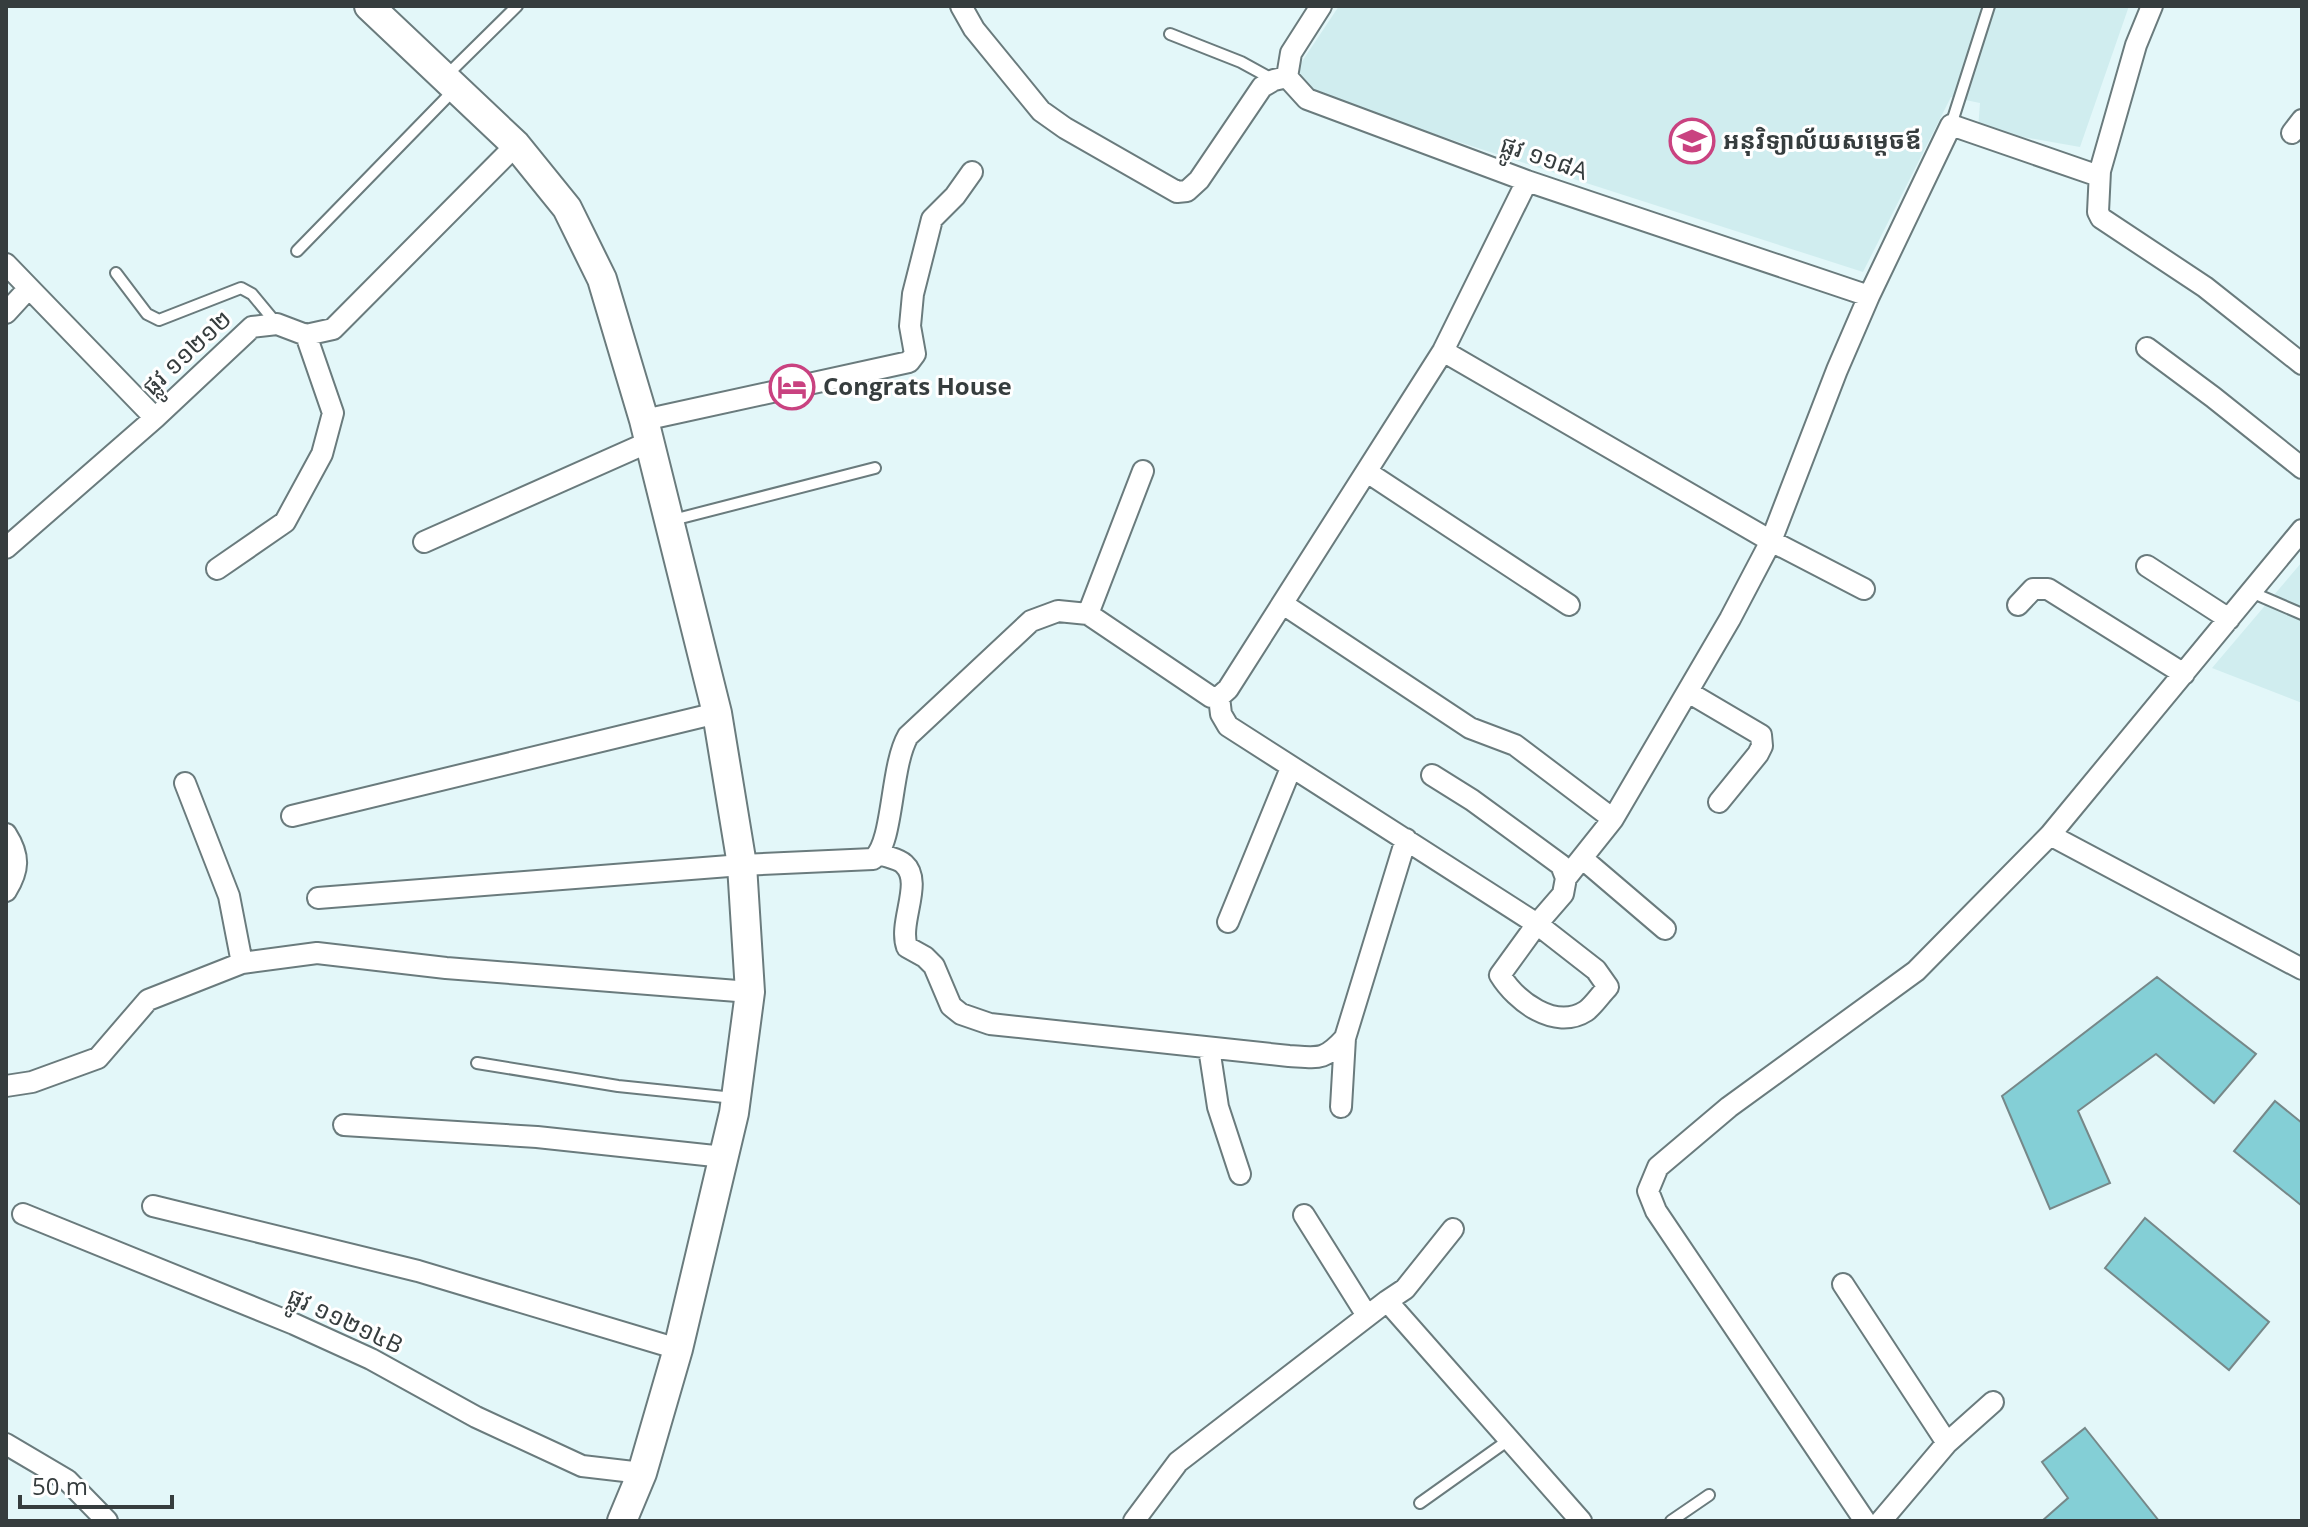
<svg xmlns="http://www.w3.org/2000/svg" width="2308" height="1527" viewBox="0 0 2308 1527" font-family="'Open Sans','Noto Sans Khmer',sans-serif">
  <rect width="100%" height="100%" fill="#e3f7f9"/>
  <path fill="#d0edef" d="M1339 6H2129L2080 147 1978 129 1980 103 1951 97 1863 272 1316 96 1302 84 1297 69Z
    M2302 562V703L2212 668Z"/>
  <path fill="#84cfd6" stroke="#768889" stroke-width="2" d="M2157 977 2256 1054 2214 1103 2156 1054 2078 1111 2110 1183 2050 1209 2002 1096Z
    M2275 1101 2302 1123V1206L2234 1151Z
    M2145 1218 2269 1322 2229 1370 2105 1268Z
    M2085 1428 2159 1521H2042L2068 1498 2042 1462Z"/>
  <g fill="none" stroke-linecap="round" stroke-linejoin="round">
    <g stroke="#6a7b7d" stroke-width="14">
      <path id="lane" d="M1170 34 1241 62 1274 80
        M447 75 517 6
        M1951 125 1989 6
        M297 251 453 91
        M116 273 147 314 159 320 241 288 252 294 276 323
        M669 521 875 468
        M2251 592 2302 614
        M477 1063 618 1086 734 1098
        M1420 1503 1510 1439
        M1671 1521 1709 1495"/>
    </g>
    <g stroke="#6a7b7d" stroke-width="24">
      <path id="street" d="M961 6 974 29 1041 111 1065 128 1177 192 1187 191 1199 180 1262 87 1274 80 1287 77
        M1321 6 1291 53 1287 77 1307 99 1527 181 1869 296
        M2152 6 2136 45 2100 171 2098 212 2101 218 2205 287 2302 364
        M2292 133 2302 120
        M6 264 155 418
        M6 313 28 289
        M2147 348 2213 397 2302 468
        M1443 351 1771 541 1864 589
        M644 420 909 362 915 354 910 326 913 294 932 219 955 196 972 172
        M1367 472 1569 605
        M424 542 649 442
        M6 548 155 418 252 327 277 324 306 335 333 329 516 145
        M2147 566 2229 619
        M217 569 285 522 322 454 333 413 306 335
        M1283 604 1470 728 1515 745 1613 819
        M2018 605 2033 589H2048L2184 674
        M1088 614 1143 471
        M1688 692 1761 735 1762 746 1758 754 1719 802
        M1219 697 1221 714 1228 726 1537 924 1596 970 1608 987C1601 994 1594 1005 1586 1011 1555 1031 1516 1001 1500 975L1537 924 1563 894 1566 878 1561 865 1472 800 1432 775
        M1219 697 1228 689 1443 351 1527 181
        M185 783 229 896 242 963
        M292 816 717 713
        M6 834C20 856 19 870 6 891
        M2050 835 2302 969
        M880 854C887 857 899 859 904 864 924 882 898 922 907 947L925 957 934 966 951 1006 961 1014 990 1024 1289 1056C1319 1058 1324 1061 1345 1038
        M1583 859 1665 929
        M1566 878 1613 819 1730 619 1771 541 1837 370 1869 296 1951 125 2093 174 2100 171
        M318 898 742 865 873 859C894 843 890 767 908 736L1031 621 1058 611 1088 614 1211 697H1219
        M1228 922 1291 768
        M1209 1048 1218 1107 1240 1174
        M6 1086 32 1082 98 1058 148 1000 242 963 317 953 446 968 750 992
        M1341 1107 1345 1038 1406 839
        M344 1125 537 1137 724 1157
        M153 1206 418 1271 678 1349
        M23 1214 294 1324 371 1359 476 1417 582 1466 642 1473
        M1304 1215 1366 1314
        M1843 1284 1947 1443
        M1387 1301 1405 1289 1453 1229
        M6 1444 67 1480 107 1521
        M1134 1521 1178 1462 1387 1301 1581 1521
        M1865 1521 1656 1211 1648 1191 1658 1167 1729 1107 1916 971 2050 835 2302 530
        M1881 1521 1947 1443 1993 1402"/>
    </g>
    <g stroke="#6a7b7d" stroke-width="32">
      <path id="secondary" d="M369 6 516 145 567 208 602 279 644 420 717 713 742 865 750 992 734 1113 678 1349 642 1473 622 1521"/>
    </g>
    <use href="#lane" stroke="#fff" stroke-width="10"/>
    <use href="#street" stroke="#fff" stroke-width="20"/>
    <use href="#secondary" stroke="#fff" stroke-width="28"/>
  </g>
  <defs>
    <g id="school-ring" transform="scale(2.3)"><circle r="9.5" fill="#fff" stroke="#c94280" stroke-width="1.5"/><path d="M0-5L7-2L0 1L-7-2ZM-4 1L0 2.5L4 1V4Q0 6-4 4Z" fill="#c94280"/></g>
    <g id="hotel-ring" transform="scale(2.3)"><circle r="9.5" fill="#fff" stroke="#c94280" stroke-width="1.5"/><path d="M-6-4.5h1.5V1H6V5H4.5V3h-9V5H-6ZM-4 0a1.8 1.8 0 1 1 3.6 0ZM.5 0V-2.5h3Q6-2.5 6 0Z" fill="#c94280"/></g>
  </defs>
  <g fill-rule="evenodd">
    <use href="#school-ring" x="1692" y="141"/>
    <use href="#hotel-ring" x="792" y="387"/>
  </g>
  <g text-anchor="middle" stroke-width="6" stroke-linejoin="round" paint-order="stroke">
    <g font-size="24" font-weight="bold" fill="#363d3e" stroke="#fff" text-anchor="start">
      <text x="1723" y="149">អនុវិទ្យាល័យសម្តេចឪ</text>
      <text x="823" y="395">Congrats House</text>
    </g>
    <g font-size="24" fill="#363d3e" stroke="#fff">
      <text transform="translate(1544 158) rotate(19)" y="8">ផ្លូវ ១១៨A</text>
      <text transform="translate(187 353) rotate(-43)" y="8">ផ្លូវ ១១២១២</text>
      <text transform="translate(345 1321) rotate(25)" y="8">ផ្លូវ ១១២១៤B</text>
    </g>
  </g>
  <rect width="2308" height="1527" fill="none" stroke="#363d3e" stroke-width="16"/>
  <path d="M20 1495v12h152v-12" fill="none" stroke="#363d3e" stroke-width="4"/>
  <text x="32" y="1495" font-size="24" fill="#363d3e" stroke="#ffffff" stroke-width="6" paint-order="stroke">50 m</text>
</svg>
